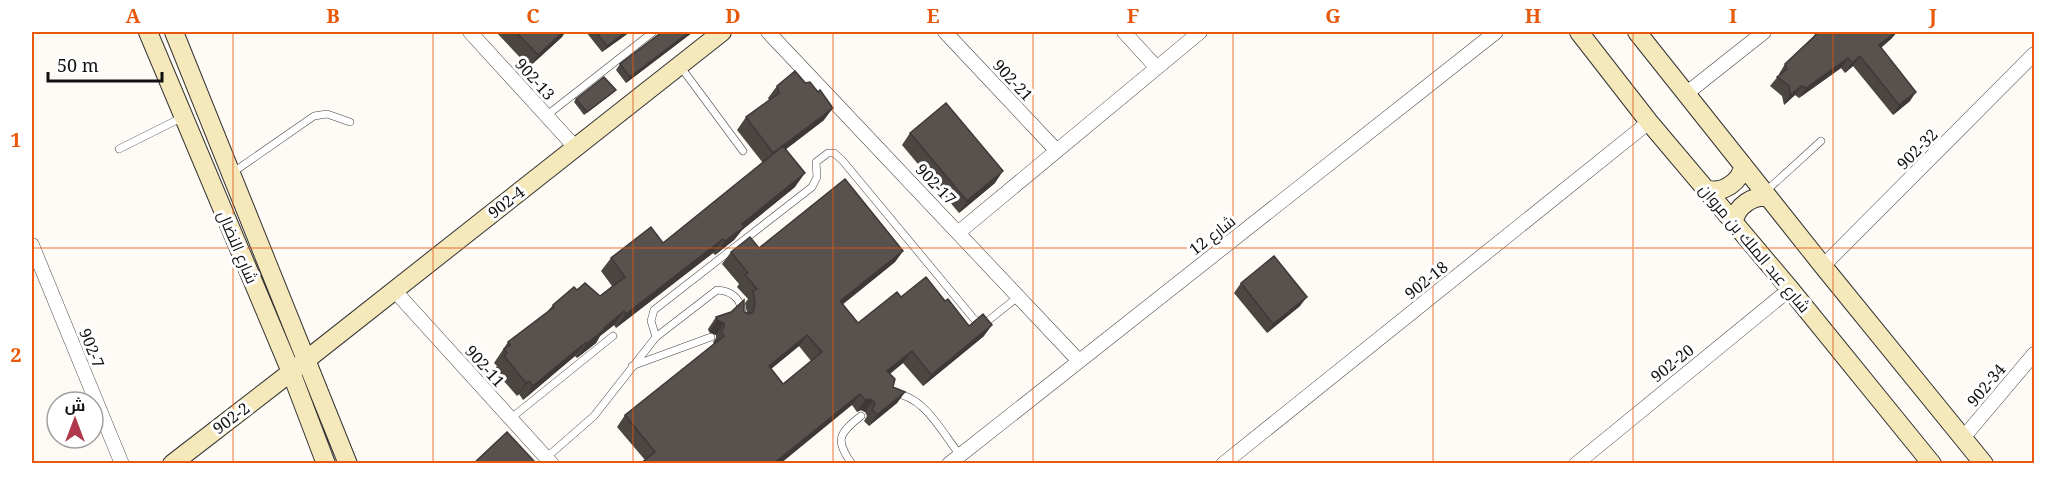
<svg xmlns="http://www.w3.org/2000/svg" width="2066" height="495" viewBox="0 0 2066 495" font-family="'Noto Serif',Cairo,serif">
  <rect width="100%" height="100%" fill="#fefbf6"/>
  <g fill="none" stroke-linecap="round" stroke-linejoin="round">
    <g stroke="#444" stroke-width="8">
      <path id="lane" d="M680 66 743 151
        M546 116 653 32
        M119 149 183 117
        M232 173 314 116 327 114 350 122
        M1765 192 1821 141
        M656 337 651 321 654 310 812 187 817 177 816 162 828 153H834L842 160 974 319 984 324 1019 296
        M632 366 711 337
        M894 394C923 394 943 434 960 455
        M510 419 613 336
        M547 457 594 416 656 337 717 290C731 291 739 297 742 310
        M852 464C835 440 838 434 861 416"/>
    </g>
    <g stroke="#444" stroke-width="15">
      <path id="street" d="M470 32 575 147
        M768 32 1079 361
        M945 32 1057 151
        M1124 32 1157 68
        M1687 93 1764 32
        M959 232 1200 32
        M32 245 122 464
        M1823 266 2034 54
        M394 290 552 464
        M1963 438 2034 354
        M949 464 1496 32
        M1223 464 1649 122
        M1576 464 1790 289"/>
    </g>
    <g stroke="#333" stroke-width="20">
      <path id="secondary" d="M148 32 291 372 326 464
        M174 32 348 464
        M1579 32 1649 122 1790 289 1932 464
        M1637 32 1823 266 1984 464
        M1706 189C1722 195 1742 181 1743 165
        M1734 222C1736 206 1753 195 1768 197
        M172 464 291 372 722 32"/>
    </g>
    <use href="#lane" stroke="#fff" stroke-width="7"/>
    <use href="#street" stroke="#fff" stroke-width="14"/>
    <use href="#secondary" stroke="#f5e8ba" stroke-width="18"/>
  </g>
  <path fill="#4c4643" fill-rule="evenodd" d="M496 32H565L562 37 529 67Z
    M586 32H630L602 52Z
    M662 32H693L626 83 616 70 620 64Z
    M1814 32H1897L1891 39 1881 48 1910 101 1893 115 1853 66 1845 73 1841 68 1799 98 1795 95 1784 105 1782 96 1770 86 1779 75V74L1785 64 1815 35 1813 33Z
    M777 86 824 120 785 150 795 187 742 230 734 240 715 255 713 253 616 328 614 325 600 336 596 343 577 358 575 356 523 400 519 394 517 396 494 370 497 366 494 363 508 342 547 312 553 305 577 290 600 296 612 286 601 271 611 258 663 243 763 163 737 130 746 117 769 100 768 98Z
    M616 90 613 93 584 115 574 102 576 99Z
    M910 133 995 183 959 213 902 145Z
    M759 248 903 251 895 262 843 304 858 323 901 297 945 301 969 326 984 336 923 386 903 363 890 374 893 387 905 392 897 403 869 426 864 421 867 416 865 412 861 410 857 412 852 405 645 460 617 427 625 415 714 344 713 342 716 338V335L709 332 708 329 716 317 744 312 747 313 745 303 748 299 737 287 739 284 722 264 731 252ZM799 346 811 361 783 384 771 369Z
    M1241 283 1300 306 1267 333 1234 293Z"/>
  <path fill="#3e3937" d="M563 32H565L562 37 529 67 538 55Z
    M626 32H630L602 52 607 46Z
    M689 32H693L626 83 630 77Z
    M1896 32H1897L1891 39 1872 54 1879 45Z
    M1860 56 1853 66 1845 73 1852 63Z
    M1848 58 1841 68 1799 98 1806 88Z
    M1802 86 1795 95 1784 105 1790 95Z
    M1916 92 1910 101 1893 115 1899 105Z
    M833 108 824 120 765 165 773 153Z
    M1003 171 995 183 959 213 967 201Z
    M805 173 795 187 742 230 734 240 715 255 725 241 742 224Z
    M723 239 713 253 616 328 626 314Z
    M903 251 895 262 832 313 840 301Z
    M1307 297 1300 306 1267 333 1273 324Z
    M624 311 614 325 600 336 596 343 577 358 586 344Z
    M717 320 724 323 716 335 709 332Z
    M992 325 984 336 923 386 931 375Z
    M807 335 799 346 761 377 769 366Z
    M585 343 575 356 523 400 533 386Z
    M912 351 903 363 879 382 887 371Z
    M529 381 519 394 517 396 526 383Z
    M905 392 897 403 869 426 877 415Z
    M860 394 852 405 780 464H773Z
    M869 399 873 401 865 412 861 410 857 412 865 400Z"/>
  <path fill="#58514e" stroke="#3e3937" stroke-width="1.5" fill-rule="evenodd" d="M516 32H563L538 55Z
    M596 32H626L607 46Z
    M662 32H689L630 77 620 64Z
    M1819 32H1896L1879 45 1916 92 1899 105 1860 56 1852 63 1848 58 1806 88 1802 86 1790 95 1789 86 1777 77 1787 69 1785 64Z
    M795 71 805 83 810 82 818 92 820 90 833 108 773 153 746 117 779 93 777 86Z
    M604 77 616 90 587 112 576 99Z
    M946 103 1003 171 967 201 910 133Z
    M783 146 805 173 742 224 744 227 725 241 723 239 626 314 624 311 604 328 605 329 586 344 585 343 533 386 529 381 526 383 504 356 507 353 504 349 510 345 508 342 554 307 553 305 574 287 577 290 585 283 600 296 625 277 611 258 651 227 663 243Z
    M845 179 903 251 840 301 858 323 897 292 901 297 926 277 945 301 948 299 969 326 983 314 992 325 931 375 912 351 887 371 895 379 893 387 905 392 877 415 872 409 875 404 873 401 869 399 865 400 860 394 773 464H640L655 452 625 415 724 336 721 331 724 327V323L717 320 716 317 731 312 744 300V312L749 314 753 312 755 303 753 291 757 289 745 275 748 273 731 252 750 237 759 248ZM807 335 822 352 783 384 769 366Z
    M1274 256 1307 297 1273 324 1241 283Z
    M507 432 534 461 532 464H473Z"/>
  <path fill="none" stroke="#e8590c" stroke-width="1.5" stroke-opacity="0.55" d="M233 32V464M433 32V464M633 32V464M833 32V464M1033 32V464M1233 32V464M1433 32V464M1633 32V464M1833 32V464M32 248H2034"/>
  <g text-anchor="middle" stroke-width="6" stroke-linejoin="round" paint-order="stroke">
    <g font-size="16" fill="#111" stroke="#fff">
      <text transform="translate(535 79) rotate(48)" y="6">902-13</text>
      <text transform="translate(1013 80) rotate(47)" y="6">902-21</text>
      <text transform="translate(1917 149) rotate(-45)" y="6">902-32</text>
      <text transform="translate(936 184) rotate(46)" y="6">902-17</text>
      <text transform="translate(506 202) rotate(-38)" y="6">902-4</text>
      <text transform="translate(1212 235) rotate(-38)" y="6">شارع 12</text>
      <text transform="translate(238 247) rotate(67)" y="6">شارع النضال</text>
      <text transform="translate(1755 248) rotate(50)" y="6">شارع عبد الملك بن مروان</text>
      <text transform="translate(1426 280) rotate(-39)" y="6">902-18</text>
      <text transform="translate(92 348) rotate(68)" y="6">902-7</text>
      <text transform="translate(1672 363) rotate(-39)" y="6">902-20</text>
      <text transform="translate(485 366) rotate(48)" y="6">902-11</text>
      <text transform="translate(1986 385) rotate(-50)" y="6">902-34</text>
      <text transform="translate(231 418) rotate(-37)" y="6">902-2</text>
    </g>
  </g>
  <rect width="2066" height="495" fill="none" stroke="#ffffff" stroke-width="66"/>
  <g transform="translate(75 420)"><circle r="28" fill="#ffffff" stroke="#a0a0a0" stroke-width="1.5"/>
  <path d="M0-4.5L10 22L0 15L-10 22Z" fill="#b0394b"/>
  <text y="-9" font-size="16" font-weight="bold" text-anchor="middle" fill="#111111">ش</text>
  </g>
  <path d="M48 72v9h114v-9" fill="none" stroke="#111111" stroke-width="3"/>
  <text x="57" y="72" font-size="18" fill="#111111" stroke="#ffffff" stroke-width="4.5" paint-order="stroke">50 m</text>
  <rect x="33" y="33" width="2000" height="429" fill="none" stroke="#e8590c" stroke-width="2"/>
  <g font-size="20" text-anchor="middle" font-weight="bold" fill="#e8590c">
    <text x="133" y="23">A</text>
    <text x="333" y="23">B</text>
    <text x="533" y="23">C</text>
    <text x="733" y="23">D</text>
    <text x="933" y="23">E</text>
    <text x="1133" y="23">F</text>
    <text x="1333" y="23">G</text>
    <text x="1533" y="23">H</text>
    <text x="1733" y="23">I</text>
    <text x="1933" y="23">J</text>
    <text x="16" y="147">1</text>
    <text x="16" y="362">2</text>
  </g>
</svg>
